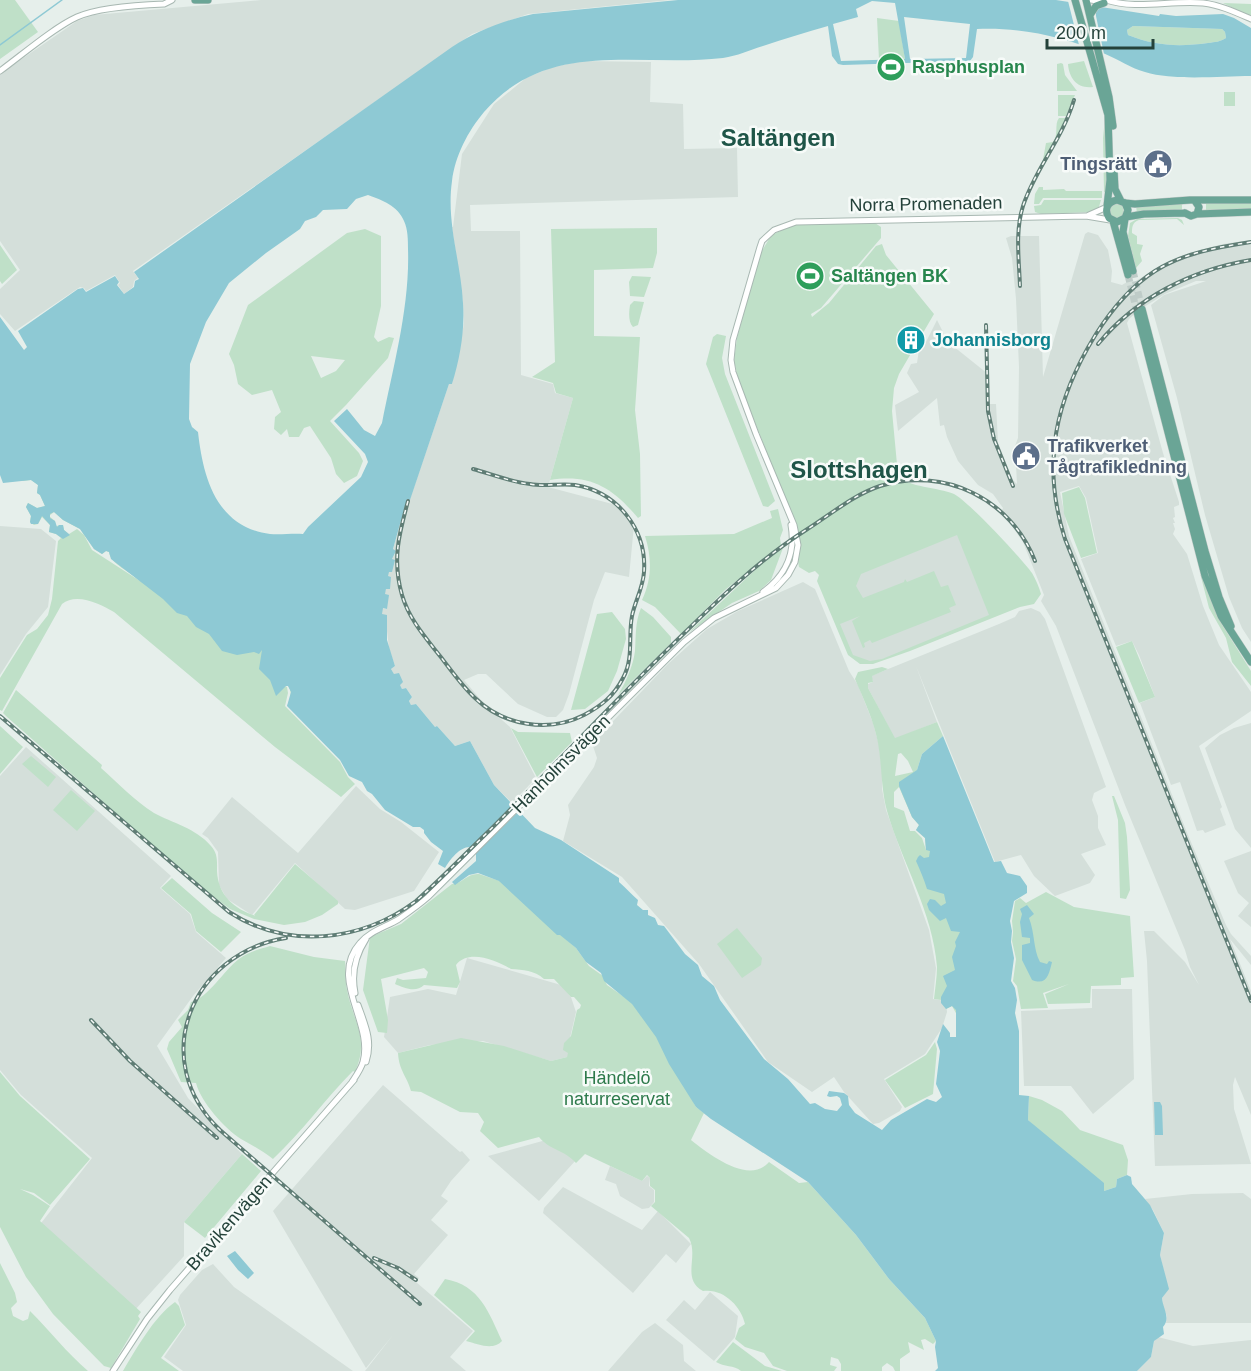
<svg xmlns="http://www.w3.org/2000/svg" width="1251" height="1371" viewBox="0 0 1251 1371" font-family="Arial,sans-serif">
  <rect width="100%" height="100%" fill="#e6efeb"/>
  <path fill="#d4dfda" d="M261 0H670L528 14 472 34 133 271 138 278 134 281 133 287 124 294 118 285 120 283 115 275 86 291 84 288 80 287 15 331 0 314V289L20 270 0 241V74L77 21 94 15Z
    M583 61 651 62 650 102 683 104 684 149 737 148 738 197 470 205 471 231H520L521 375 553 384 555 393 573 398 548 487 620 506 626 512 634 525 629 577 605 572 594 600 569 694 563 710 556 717H547L518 704 486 674H478L464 680 486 706 510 727 536 778 512 803 494 785 470 741 455 746 437 726 435 727 416 704 411 705 409 701 412 697 406 688 402 689 391 669 395 666 389 648 387 631 382 614V608L387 609 384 594 391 577H387L389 571 392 572 391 560 395 554 393 549 407 499H410L449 384H452L459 352 464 323 463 303 452 227H453L462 154 494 104 526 78 552 67Z
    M1088 232 1098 235 1108 250 1112 271 1111 282 1122 285 1132 279 1134 282 1161 266 1189 253 1223 244 1251 240V642L1242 628 1229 597 1205 515 1177 398 1151 305 1164 295 1206 281H1196L1165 294 1139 310 1129 319 1127 323 1163 453 1179 502V505L1174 507 1175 517 1173 518 1175 523H1173L1175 529 1173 534 1187 554 1203 606 1219 645 1251 692V711L1199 746 1222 807 1220 809 1226 825 1205 833 1203 830 1197 831 1180 782 1171 785 1140 703 1155 697 1139 655 1132 641 1116 646 1081 559 1098 553 1086 498 1079 486 1060 492 1069 536 1188 835 1226 925 1231 934 1251 956V965L1230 939 1251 991V1115L1235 1077 1233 1085 1234 1109 1251 1164 1155 1166 1147 961 1144 931H1154L1185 962 1199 985 1190 967 1185 950 1125 805 1056 626 1041 601 1044 595 1023 542 1009 522 1000 514 1003 508 993 494 978 485 958 461 947 437 944 425 940 426 937 398 898 431 897 423 895 405 919 392 907 373 911 364 917 363 919 350 924 346 937 320 948 342 988 374 989 404H996L998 443 1013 480 1017 484 1015 446 1018 438 1019 367 1016 299 1012 258 1006 238 1011 236H1039L1043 377 1085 234Z
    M0 526 41 529 56 541 48 607 26 634 0 675Z
    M958 532 992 616 949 635 872 663 851 656 839 623 841 580Z
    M803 582 815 589 849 671 858 685 873 723 879 745 882 772V789L886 810 929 930 936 968 933 999 946 1001 947 1012 942 1028 925 1054 884 1079 902 1107 900 1111 879 1123 873 1124 844 1092 834 1077 812 1092 768 1062 699 964 622 877 563 841 570 815 568 805 594 767 597 758 592 743 668 664 707 629 738 611Z
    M1031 608 1040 612 1045 619 1106 787 1094 793 1092 800 1098 816V828L1106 845 1081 854 1095 875 1090 883 1055 896 1034 876 1021 855 995 862 916 666 937 722 895 739 868 688V684L873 682 871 676 999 624 1015 617 1019 611Z
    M1251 723V848L1235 829 1205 748 1220 735 1234 728Z
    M26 747 171 876 160 888 190 914 196 932 226 958 193 996 157 1046 188 1098 242 1154 184 1222V1256L134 1311 38 1227 92 1158 21 1095 0 1070V776Z
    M356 786 380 809 401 822 439 852 414 891 355 910 345 909 295 863 252 915 227 899 219 885 218 852 208 838 202 834 232 797 298 853Z
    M1251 851V927L1238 916 1249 903 1238 893 1224 861Z
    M467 958 561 985 571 997 576 1012 567 1051 569 1054 567 1057 551 1061 483 1041 430 1045 398 1053 384 1037 390 997 428 989 456 995Z
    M1092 989H1132L1134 1079 1093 1114 1071 1086H1024L1021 1011 1092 1008Z
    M383 1085 460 1152 462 1151 470 1160 451 1181 441 1196 448 1201 431 1220 448 1235 414 1274 419 1278 416 1282 473 1331 450 1357 466 1371H365L393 1335 366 1368 273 1211Z
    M546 1140 576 1160 539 1201 488 1156Z
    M610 1166 642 1181 647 1176 650 1178 649 1186 654 1190V1202L649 1208 642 1209 620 1196 616 1184 605 1180Z
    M563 1187 642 1230 658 1211 691 1244 676 1263 666 1254 633 1293 543 1213 544 1208Z
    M1243 1193 1251 1199V1323H1166L1167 1316 1163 1307 1162 1298 1168 1289 1160 1255 1164 1233 1153 1210 1145 1199 1192 1194Z
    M213 1264 234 1287 353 1371H183L164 1357 186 1325 178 1300 180 1295 202 1270Z
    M710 1292 738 1316 735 1337 714 1361 666 1320 684 1300 695 1310Z
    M655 1323 683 1345 684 1361 696 1371H608L642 1332Z
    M1158 1337 1193 1346 1251 1340V1371H1137L1151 1357 1154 1341Z"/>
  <path fill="#bfe0c8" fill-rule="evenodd" d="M0 0H15L38 32 0 59Z
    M1223 3 1251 4V17Z
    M877 18 899 21 905 59 879 60Z
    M1133 26 1222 29 1225 32 1226 38C1220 42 1215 42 1208 43 1178 47 1156 46 1128 35L1127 30Z
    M1084 61 1093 87C1077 89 1069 78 1068 64Z
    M1061 63 1063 64 1065 75 1077 91H1057V64Z
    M880 64H902V70H880Z
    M1098 90C1112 121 1107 159 1108 192H1104L1103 138 1105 118Z
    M1224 92H1235V106H1224Z
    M1058 95H1075L1066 116H1058Z
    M1059 118H1066L1055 143 1042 165 1046 143 1053 142C1059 135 1054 124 1059 118Z
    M1039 187H1043V190L1064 189 1066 191H1102V198H1043L1039 204H1034L1035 194Z
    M1044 200H1101L1098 210 1092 212 1041 214 1035 212 1034 206 1041 205Z
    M1206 203H1251V211L1206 212Z
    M1110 211a7 7 0 1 1 14 0a7 7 0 1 1-14 0Z
    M1182 204V212L1137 214 1136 205Z
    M1178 218 1182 220 1184 225 1177 219 1139 220C1132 222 1132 228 1132 233L1137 236V244L1143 245 1140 254 1142 261 1136 268 1128 236 1130 223 1137 219Z
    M875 223 881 227V238L821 308 811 314 812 317 829 303 876 246 882 244 886 255 934 314 899 374 894 388 892 411 898 475C908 488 938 487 954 494 968 501 1022 559 1032 573 1036 580 1039 587 1041 594L1034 604 1020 607 910 651 873 664H860L848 655 817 581 819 575 815 571 809 573 799 567C796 556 801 543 798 531L739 382 734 361 737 338 760 254 769 239 774 234 792 225ZM957 535 989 615 882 659 870 661 853 655 840 624 860 616 852 621 863 648 865 647 864 643 870 640 872 643 951 612 949 608 956 605 948 585 941 587 934 571 907 582 905 579 904 582 863 598 856 586 861 574Z
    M657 228V253L653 268 594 270V336L640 337 635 410 640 454 641 516 638 518C612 487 590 474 550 480L573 398 556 393 553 383 532 377 555 362 551 229Z
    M365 229 381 236V306L374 337 378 342 389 337 394 338 388 358 346 405 330 421 359 453 363 461 357 476 344 483 336 474 331 458 310 426 304 428 299 437H289L287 429 281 435 274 429 275 417 281 412 272 390 252 395 238 384 234 365 229 354 248 305 347 233ZM311 356 345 360 336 371 321 378Z
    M0 245 17 270 2 284 0 281Z
    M632 276 651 277 644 297 630 296 629 282Z
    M634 301 644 302 638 325 633 327C628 322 629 312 630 305Z
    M717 334 726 336 722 358 725 374 775 501 768 507 763 506 706 364 713 337Z
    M66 468 294 679 289 706H287C290 700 293 692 288 686H285L287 687 288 693 285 706 340 762 348 777 355 784 341 797 275 747 114 612C101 604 76 592 62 604L2 711 0 710V678L27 635 37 629 48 615 52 599 58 541 61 538 56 534 49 532 50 525 42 517 38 524 34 525 30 522 31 516 26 507 28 503 37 508 45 506 40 495 37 493 38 485 31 480 23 481 21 479ZM54 512 63 520 80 529 94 549 102 554 106 551 109 552C110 564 131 572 140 581L92 550 84 535 77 529 69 534 64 530 63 525 56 526 55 521 49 516Z
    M1079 487 1085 498 1097 553 1081 558 1064 514 1062 493Z
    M778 509 783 530 780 538 781 545 725 590 681 634 655 607 642 600C652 579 652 558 645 536L734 534 772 518 770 511Z
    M783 548 771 580 759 591 732 603 688 633 766 560Z
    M1200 573 1221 623 1251 671V686L1232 662 1226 638 1209 608Z
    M641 608 653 617 671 637V643L618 695C626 682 633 666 635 651 636 636 635 622 641 608Z
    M612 612 625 629 626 639 617 671 608 691 585 709 571 710 597 614Z
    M1132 641 1155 697 1139 703 1116 647Z
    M882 667 888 669 872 676 873 682 868 683V688L895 738 937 722 943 736 922 754 917 770 965 910 957 1015 952 1006 946 1009 941 1000 934 999C935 989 937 977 937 967 933 912 902 863 887 811 881 789 882 766 878 743 874 721 864 700 855 679L858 672ZM901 753 908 761 913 772 895 776 898 754ZM899 787 912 817 919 825 916 830 925 838 926 850 922 838 915 831H910L904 811 894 807V792Z
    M16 690 102 765 101 768C118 783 135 801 154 813 172 823 196 828 211 846 218 854 217 861 217 871 218 895 234 909 256 916L254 915 295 864 338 901V904L322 915 305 922 284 925 254 919 230 909 193 881 7 717 3 713Z
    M0 726 23 747 0 774Z
    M511 728 518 732 570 733 572 742 537 777Z
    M31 756 56 777 48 787 22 764Z
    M71 790 95 811 77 831 53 810Z
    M1112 796H1114L1125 823 1127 837 1130 890 1126 899 1120 898 1118 820Z
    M479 874 500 881 576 948 589 966 603 976 607 985 630 1001 659 1037 696 1107 704 1113 691 1140C710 1155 749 1185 769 1162L799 1183 808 1182 856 1235 889 1279 925 1318 936 1341 933 1344 925 1339 921 1340 924 1350 908 1342 910 1352 900 1359V1371H895L893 1367 887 1363 882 1367V1371H841V1364L838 1359 831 1357 830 1365 837 1367 834 1371H787L773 1366 764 1353 745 1347 735 1339 739 1328 745 1324C741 1306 723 1288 703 1291 681 1279 699 1257 689 1238L651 1206 655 1202V1190L650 1186V1178L647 1175 642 1181 585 1154 576 1163C565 1150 549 1150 539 1137L498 1148 480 1131 484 1122 478 1113 460 1112 421 1092 411 1091C407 1076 399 1071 398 1053L461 1038 504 1046 551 1061 567 1057 568 1053 563 1050 564 1043 571 1036 577 1010 580 1008 581 1005 574 997H571L554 979H544C534 970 523 970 511 969 495 960 469 949 456 965L460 982 457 988 424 985C416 993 404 988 395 984L397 978 403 980 426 978 428 972 424 968 381 979 388 1020 387 1033 378 1032 363 990 370 937 401 924 452 884C462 884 467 873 479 874Z
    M172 878 212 913 241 932 221 952 196 931 191 914 161 888Z
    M1046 892 1074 907 1130 916 1134 977 1121 978V985L1091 986 1090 1003 1048 1004 1045 994 1069 984 1043 993 1048 1008 1021 1009 1017 986 1013 981 1016 959 1012 941 1013 932 1012 921 1015 901 1020 898 1026 903Z
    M737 928 762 958 761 965 742 978 717 944Z
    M270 946 314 957 345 961C346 970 345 980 347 990 353 1022 370 1038 355 1072L353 1071C325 1099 302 1132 273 1159 263 1151 252 1145 241 1139 224 1128 201 1102 196 1083L181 1082 167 1049 169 1042 182 1027 178 1020 188 1010 191 1002C208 998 224 970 239 959 248 952 260 949 270 946Z
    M935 1042 937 1049 933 1094 905 1108 885 1080 926 1055Z
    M0 1072 20 1096 90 1159 50 1205 34 1193 20 1189 33 1195 50 1206 40 1221 141 1312 138 1316 140 1319 111 1368 104 1366 53 1314 26 1277 0 1227Z
    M1029 1096 1042 1100 1062 1111 1080 1130 1123 1145 1128 1160 1127 1175 1117 1179 1116 1187 1104 1191 1028 1120Z
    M242 1154 261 1171 205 1238 184 1222Z
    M0 1263 15 1293 17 1302 11 1308 13 1316 23 1321 28 1319 30 1311C50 1331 67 1353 88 1371H0Z
    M445 1279C480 1285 489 1313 502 1341 493 1351 478 1344 466 1341L475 1331 434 1295Z
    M175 1302 179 1306 185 1325 161 1358 179 1371H123C136 1349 154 1317 175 1302Z
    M733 1342 765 1366 782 1371H741C734 1365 724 1367 716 1362Z"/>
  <path fill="#8ec9d4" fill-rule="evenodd" d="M678 0H1056L1159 16 1160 14 1176 16 1223 14 1234 18 1251 28V76C1220 76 1174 81 1145 72 1130 68 1118 59 1103 53 1064 37 1020 27 977 29L973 57 970 61 843 65 838 64 832 56 828 26C806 32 784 39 763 46 750 50 737 56 723 58 638 68 549 37 484 112 468 131 455 156 452 181 446 223 461 262 463 303 465 330 460 358 452 384H449L410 500 407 499 393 549 396 551 392 559 395 560 392 572H389L388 576 391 577 390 589H386L385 594 389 595 387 609 383 608 382 614 387 615V640L395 666 391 669 394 674 399 673 403 682 400 685 402 689 406 688 412 697 409 701 411 705 416 704 435 727 437 726 455 746 470 741 494 785 535 828 561 840 619 878V882C626 888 631 894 638 900L637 905 643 910H648V915L655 918 658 925 664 926 685 954 698 965 702 976 714 986 720 1000 764 1059 788 1079 810 1104 815 1103 825 1109 837 1111 842 1105 840 1098 837 1096 830 1097 827 1096 829 1091 844 1093 848 1096 849 1105 855 1113 882 1130 891 1120 927 1099 936 1102 942 1097 936 1084 940 1051 937 1042 943 1024 950 1033V1037H956V1010L952 1006 946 1009 941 1003V997L947 986 943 976 955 970 952 957 956 946 955 942 960 932 951 931 946 918 940 921 929 910 927 904 930 899 935 900 941 906 946 903 944 894 927 889C924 879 920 870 916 861L918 857 920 855 924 858 929 857 930 851 926 850 925 838 916 830 919 825 912 817 899 786V782L917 770 922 754 943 736 994 862 1001 861 1007 873 1020 876 1027 886V893L1014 901 1010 921 1012 931 1011 942 1014 958 1011 981 1015 988 1017 1000 1015 1013 1019 1031V1095L1029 1096 1028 1120 1104 1183V1191L1116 1187 1117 1179 1127 1175 1131 1177 1132 1184 1150 1205 1164 1233 1160 1255 1169 1289 1162 1298C1163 1309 1171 1318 1163 1327L1164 1334 1154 1341 1151 1357 1137 1371H935L938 1368 935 1347 936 1341 925 1318 889 1279 856 1235 808 1182 711 1119 696 1107 669 1064 656 1037 632 1004 604 981 601 973 586 962 576 948 560 935H557L499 881 478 873 469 875 455 885 452 882 476 861V854L470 847C459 847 450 860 445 868L438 864 443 851 431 842 424 833V830L420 827H413L385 810 372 794 367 791 362 782 349 776 340 760 287 706 291 692 288 686H286L276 696 270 680 259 669 262 650 259 654 254 652 237 655 222 651 209 634 196 627 187 616 177 613 163 599 111 559 109 552 106 551 102 554 94 549 80 529 63 520 54 512 50 514V518L55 521 57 527 59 525H63L64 530 70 535 63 539 56 534 49 532 50 525 42 516 38 524H31L30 522 31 516 26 507 28 503 37 508 45 506 40 495 37 493 38 485 31 480 3 483 0 475V317L24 350 27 347 18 331 78 289 83 288 86 292 115 276 119 282 117 285 124 294 134 287 135 281 139 279 134 272 452 47C476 31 505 20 533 14ZM872 1 895 3 905 59 841 61 833 24 858 17 856 9ZM904 17 970 24 966 58 910 59ZM1133 26 1222 29 1225 32 1226 38C1220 42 1215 42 1208 43 1178 47 1156 46 1128 35L1127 30ZM368 195C382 200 398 206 404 221 408 229 408 241 408 249 410 307 393 367 382 423L375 436 364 430 347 409 334 421 365 454 368 462 361 477 308 527 303 534C293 533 281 535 270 534 216 527 203 477 198 432L192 427 189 419 190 364 206 322 229 283 266 253 300 229 305 221 316 217 323 210 347 209 356 199Z
    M1027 905 1034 914 1029 918C1035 933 1033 949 1040 962L1047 964 1049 961 1052 962C1049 974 1047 986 1032 980L1022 960V945L1030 943V938L1022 937 1020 922 1022 914 1020 909Z
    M1154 1102H1160L1162 1106 1163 1135H1155Z
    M235 1251 254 1273 248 1279 238 1270 227 1256Z"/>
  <path fill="#e6efeb" d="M1068 1 1100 6 1096 11V16L1104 54 1079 45Z
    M513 805 519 811 474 855 468 849Z"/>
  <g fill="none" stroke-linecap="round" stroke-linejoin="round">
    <path stroke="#8ec9d4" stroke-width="1.5" d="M0 45 62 0"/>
    <path stroke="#bfccc8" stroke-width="7" stroke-dasharray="7 3.5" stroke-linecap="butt" d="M1133 271 1142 309
      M1128 275 1137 312"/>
    <g stroke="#a8b8b2" stroke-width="7">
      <path id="minor" d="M1091 0 1103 2
        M1106 0C1137 10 1171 0 1203 3 1220 5 1235 12 1251 19
        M0 71C22 55 53 28 77 17 100 7 138 5 164 4L172 0
        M1089 215 1107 207
        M763 592C785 576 796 553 791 525
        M355 993C351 973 355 956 366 939
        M358 1005C365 1025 373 1041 366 1062
        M352 1082C356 1076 361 1069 363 1062 374 1023 328 979 360 943 370 931 386 927 399 919 409 912 419 905 428 897L684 642 714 618 776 588 788 575 795 562 798 545 794 525 756 434 733 372 731 360 733 340 760 247 762 241 774 230 796 222 1086 216 1110 220
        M113 1371 147 1319 170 1290 354 1080"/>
    </g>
    <g stroke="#c2cac8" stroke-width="8">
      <path id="major" d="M195 0H208
        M1075 0 1108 115 1110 180 1107 206
        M1086 0 1109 97 1113 126
        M1090 15 1096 6 1104 3
        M1114 170 1115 189 1121 201
        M1125 203 1128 210 1125 218 1117 222 1109 218C1104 210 1107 202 1117 200L1125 203 1135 204 1190 200H1251
        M1185 213 1191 216 1197 214 1199 207 1195 201
        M1197 214 1251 212
        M1126 217 1144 214 1185 213
        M1125 219 1123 232 1133 271
        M1113 221 1128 275
        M1142 309 1205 551 1219 597 1231 626
        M1137 312 1205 576 1221 616 1251 662"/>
    </g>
    <use href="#minor" stroke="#fff" stroke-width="5"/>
    <use href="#major" stroke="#6aa596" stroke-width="7"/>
    <g stroke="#5f7d75" stroke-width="4">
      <path id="rail" d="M1251 242C1219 247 1183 253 1155 271 1130 287 1112 309 1096 334 1055 400 1041 464 1065 539L1251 1001
        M1020 286C1019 260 1015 231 1023 206 1035 169 1062 140 1074 100
        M986 325 988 411 994 439 1013 486
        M1098 344C1137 297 1192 270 1251 260
        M408 501C399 534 392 560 402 595 409 619 425 637 440 656 451 670 462 686 475 698 504 726 549 733 584 715 601 706 614 696 623 678 634 658 628 637 632 616 635 601 643 588 644 572 647 530 618 492 575 485 560 483 545 487 530 484 511 482 491 474 473 469
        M0 716 229 912C288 950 361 942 416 901 442 878 466 853 491 829 551 769 609 707 669 648 713 605 754 563 806 530 830 515 853 495 880 486 944 466 1011 499 1035 561
        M286 938C191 953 147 1060 220 1130L420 1304
        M91 1020 130 1061 217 1138
        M374 1258 398 1268 416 1280"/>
    </g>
    <use href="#rail" stroke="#f7fbf9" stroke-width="1.5" stroke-dasharray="4.5" stroke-linecap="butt"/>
  </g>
  <defs>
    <g id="stadium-disc" transform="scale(1.5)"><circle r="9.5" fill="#2e9e5b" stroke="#f7fbf9"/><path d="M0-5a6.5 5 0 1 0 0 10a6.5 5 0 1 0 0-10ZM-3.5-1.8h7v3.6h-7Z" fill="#fff"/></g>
    <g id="civic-disc" transform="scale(1.5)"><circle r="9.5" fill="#5c6f8a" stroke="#f7fbf9"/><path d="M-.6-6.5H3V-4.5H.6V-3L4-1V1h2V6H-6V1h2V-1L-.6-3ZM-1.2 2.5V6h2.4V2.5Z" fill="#fff"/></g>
    <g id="building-disc" transform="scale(1.5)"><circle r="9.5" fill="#0f9aa8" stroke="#f7fbf9"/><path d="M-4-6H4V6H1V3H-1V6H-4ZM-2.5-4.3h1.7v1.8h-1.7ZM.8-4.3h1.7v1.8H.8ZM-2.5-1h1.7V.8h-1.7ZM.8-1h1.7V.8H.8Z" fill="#fff"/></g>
  </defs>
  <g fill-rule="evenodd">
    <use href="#stadium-disc" x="891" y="67"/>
    <use href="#civic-disc" x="1158" y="164"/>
    <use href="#stadium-disc" x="810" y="276"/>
    <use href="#building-disc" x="911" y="340"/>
    <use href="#civic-disc" x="1026" y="456"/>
  </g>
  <g text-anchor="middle" stroke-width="5" stroke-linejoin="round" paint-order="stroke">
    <g font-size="18" font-weight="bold" fill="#27864d" stroke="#f7fbf9" text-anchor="start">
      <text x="912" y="73">Rasphusplan</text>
      <text x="831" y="282">Saltängen BK</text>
    </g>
    <g font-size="18" font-weight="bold" fill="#4e5e75" stroke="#f7fbf9" text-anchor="end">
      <text x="1137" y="170">Tingsrätt</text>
      <text x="1047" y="452" text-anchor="start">Trafikverket<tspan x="1047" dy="21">Tågtrafikledning</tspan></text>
    </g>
    <g font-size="18" fill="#24423a" stroke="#f7fbf9">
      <text transform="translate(926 204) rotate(-1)" y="6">Norra Promenaden</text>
      <text transform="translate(561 764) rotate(-45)" y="6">Hanholmsvägen</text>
      <text transform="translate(229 1223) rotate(-49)" y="6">Bravikenvägen</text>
    </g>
    <g font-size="18" font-weight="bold" fill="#0d838f" stroke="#f7fbf9" text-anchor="start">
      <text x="932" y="346">Johannisborg</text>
    </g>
    <g font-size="18" fill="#2d7a4b" stroke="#f7fbf9">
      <text x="617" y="1084">Händelö<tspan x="617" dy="21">naturreservat</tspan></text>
    </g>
    <g font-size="24" font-weight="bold" fill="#1f5548" stroke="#f7fbf9">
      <text x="778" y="146">Saltängen</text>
      <text x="859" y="478">Slottshagen</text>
    </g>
  </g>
  <path d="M1047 39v9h106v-9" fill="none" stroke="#24423a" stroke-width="3"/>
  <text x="1056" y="39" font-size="18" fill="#24423a" stroke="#f7fbf9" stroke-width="4.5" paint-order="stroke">200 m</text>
</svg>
